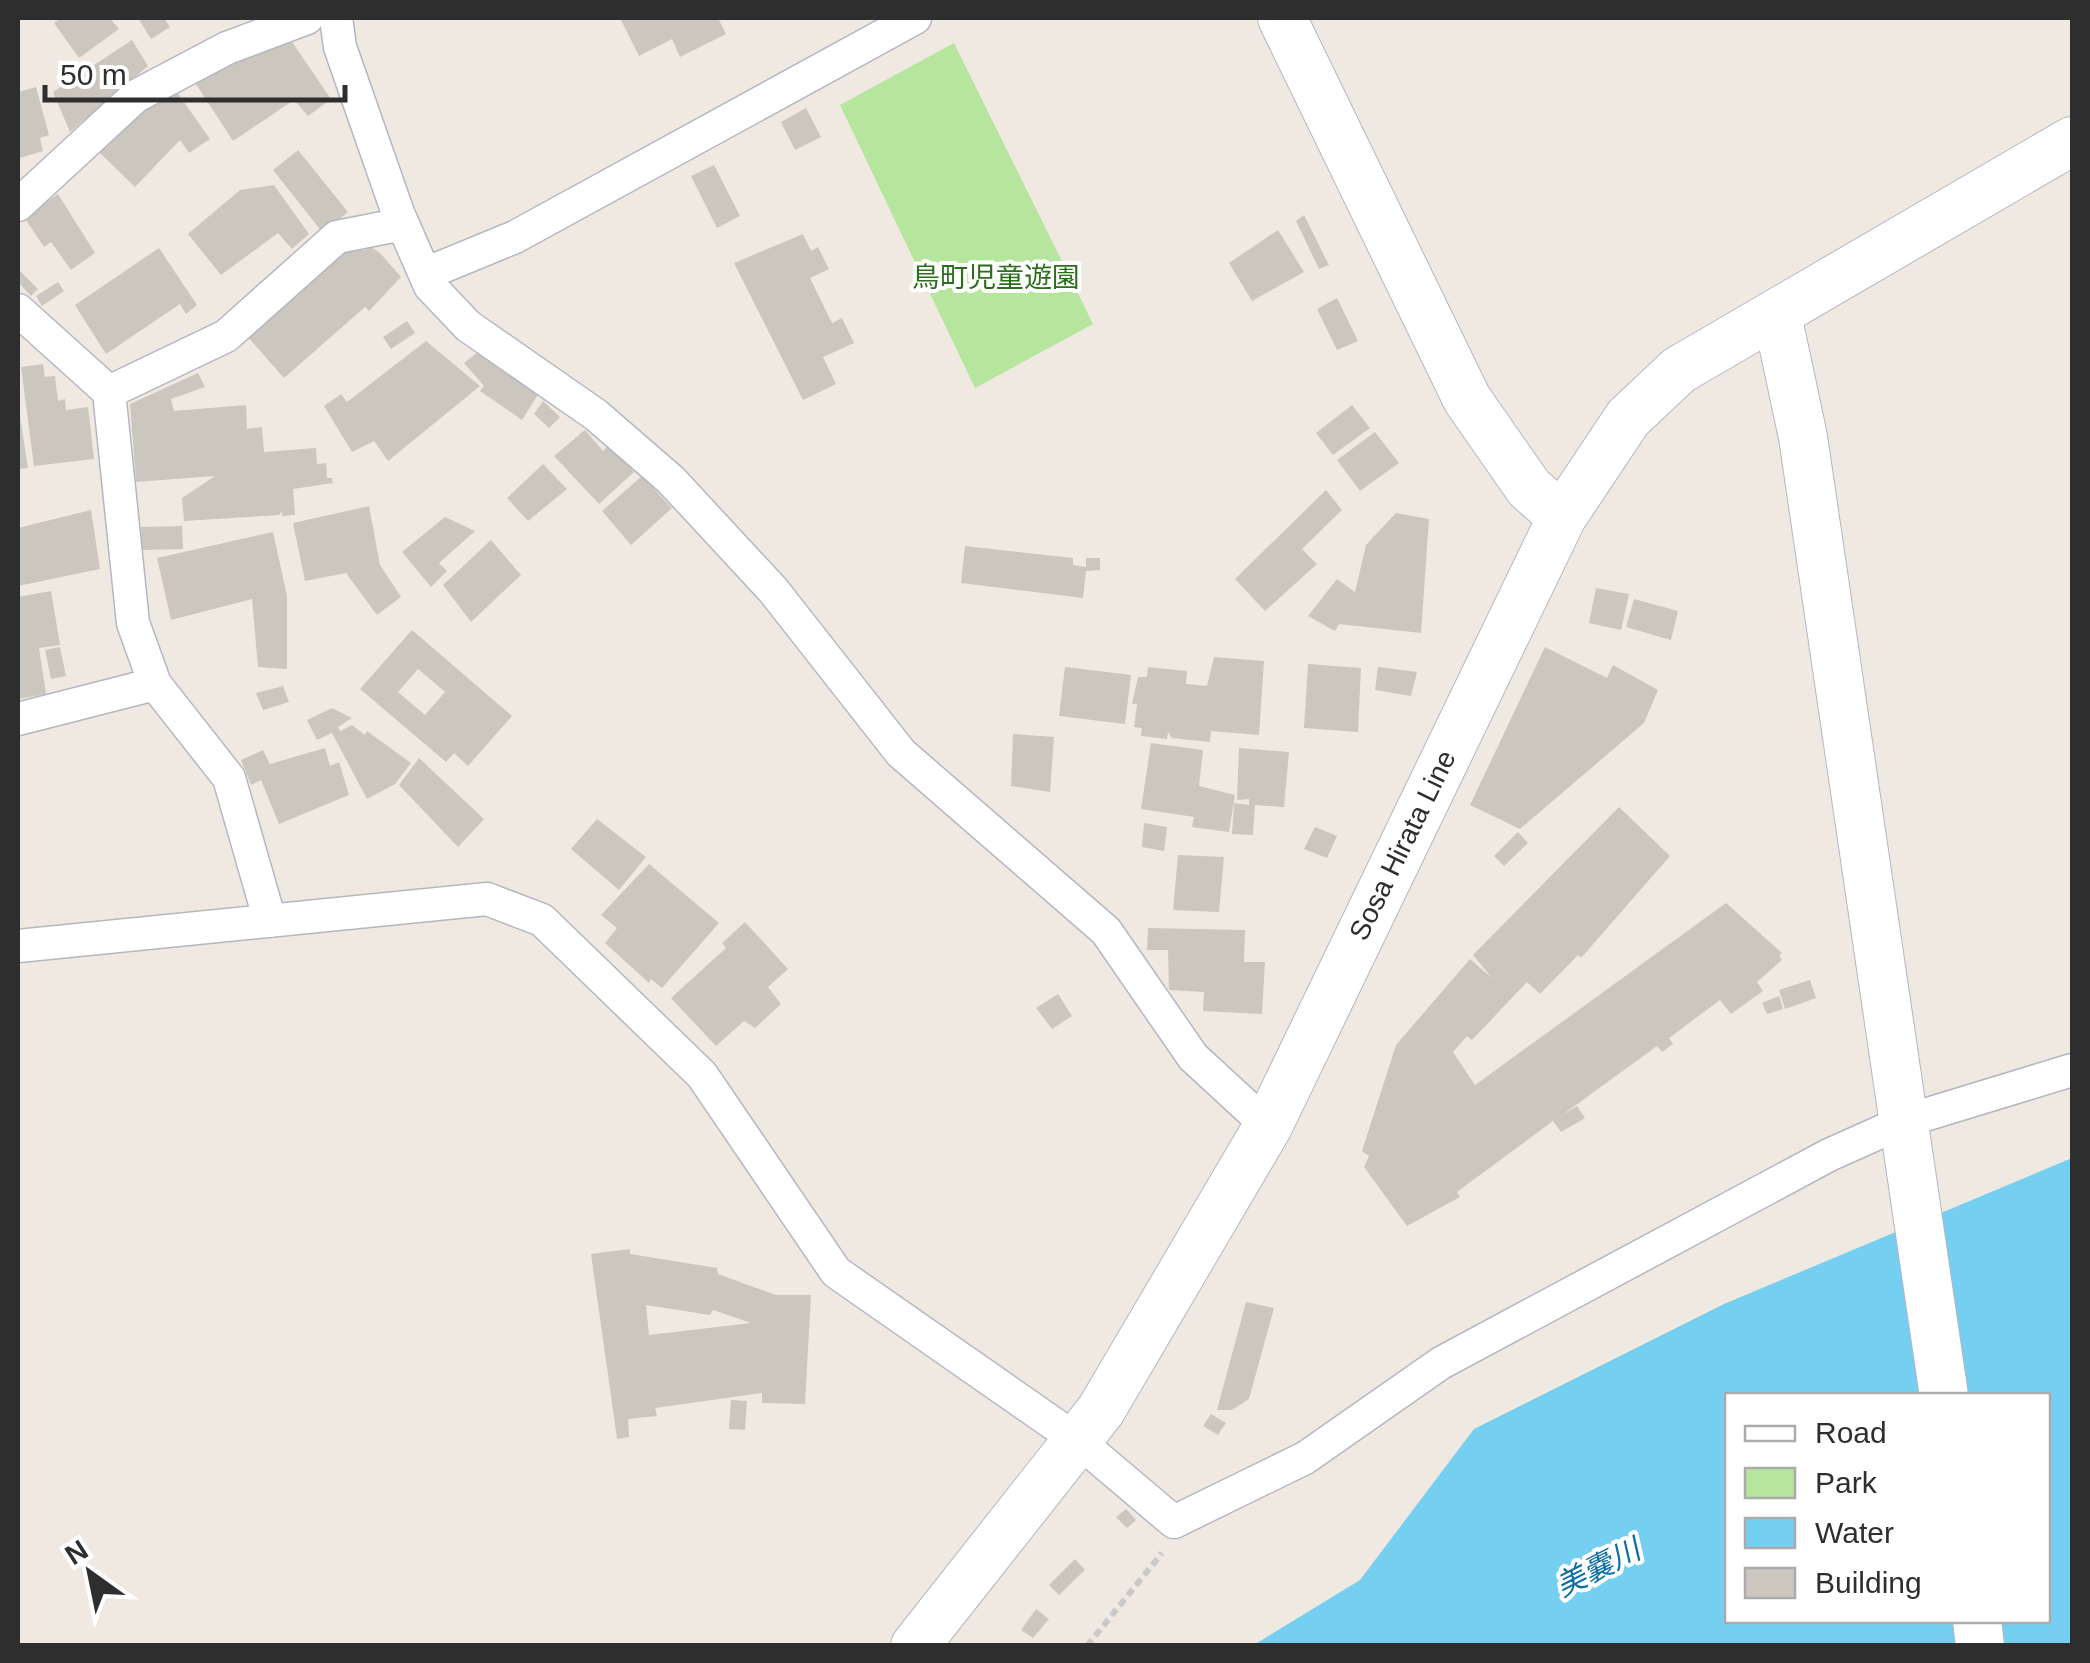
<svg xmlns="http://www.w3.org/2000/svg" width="2090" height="1663" viewBox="0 0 2090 1663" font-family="Arial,'Noto Sans JP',sans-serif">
  <rect width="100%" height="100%" fill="#efe9e1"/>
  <path fill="#b6e59e" d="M954 43 1093 324 975 388 840 105Z"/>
  <path fill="#75cff0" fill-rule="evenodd" d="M2072 1158V1645L1252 1646 1360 1580 1474 1429 1724 1304ZM1728 1396H2048V1620H1728Z"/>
  <path fill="#cbc7bf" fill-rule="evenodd" d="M62 18H110L119 29 79 58 54 23Z
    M138 18H164L170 27 151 39Z
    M620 18H718L726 34 680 57 672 39 639 56Z
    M290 39 331 99 308 116 294 100 233 141 194 81Z
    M132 40 148 66 70 132 53 92Z
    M172 85 210 139 189 153 180 140 135 187 99 152Z
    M36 87 49 135 40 138 43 151 20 158 18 92Z
    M806 108 821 137 795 150 781 122Z
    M298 150 348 212 323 233 273 170Z
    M714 165 740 216 717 228 691 176Z
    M274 185 309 234 292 249 278 233 221 275 188 234 240 190Z
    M58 194 95 253 71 270 51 242 44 247 24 217Z
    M1304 215 1329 265 1319 269 1296 221Z
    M1278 230 1304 272 1252 301 1229 263Z
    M803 234 811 251 818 247 829 269 810 278 832 323 842 318 854 343 823 357 836 384 803 400 734 263Z
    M355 242 364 251 370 246 381 254 401 277 369 311 365 307 284 378 246 335Z
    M159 248 197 305 186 314 180 304 106 354 75 305Z
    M20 271 38 289 31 296 18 282Z
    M58 282 64 291 42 306 36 296Z
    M1337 298 1358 341 1337 350 1317 309Z
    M407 321 415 333 391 349 383 337Z
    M426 341 480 386 388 461 374 441 352 452 324 406 341 394 347 402Z
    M479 351 541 390 522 420 480 391 484 386 464 363Z
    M43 364 45 377 55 376 58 401 65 399 66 410 88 407 94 459 34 466 21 367Z
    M198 373 205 387 171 399 174 411 246 405 247 429 262 427 264 452 316 448 317 464 326 463 327 478H332L333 483 293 489 295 515 282 516V511L279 515 184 521 182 498 215 476 136 482 130 404Z
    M543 401 560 417 549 428 534 414Z
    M1352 405 1370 428 1333 455 1316 433Z
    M20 416 28 468 18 469V417Z
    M585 430 603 451 610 443 634 472 599 504 554 456Z
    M1375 432 1399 463 1360 491 1337 460Z
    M543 464 567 489 528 521 507 498Z
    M642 476 672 508 631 545 602 511Z
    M1326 490 1342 510 1302 549 1317 564 1265 611 1235 579Z
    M369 506 380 565 401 597 377 615 346 573 305 581 293 523Z
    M91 510 100 569 18 586V528Z
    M1396 513 1429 519 1421 633 1339 624 1335 631 1308 616 1337 579 1355 592 1366 545Z
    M445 517 475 531 439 563 447 571 431 587 402 552Z
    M182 526 183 549 142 550 141 527Z
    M273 532 287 596V669L258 667 252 599 171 620 157 558Z
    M491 540 521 575 471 622 443 585Z
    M965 546 1073 558V565L1086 567V558H1100V570L1086 571 1083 598 961 583Z
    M1596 588 1629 594 1621 630 1589 623Z
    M51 591 60 645 39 648 46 694 18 699V597Z
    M1634 599 1678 611 1671 640 1626 627Z
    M412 630 512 716 468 766 454 753 446 762 360 689ZM418 669 445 692 425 715 398 692Z
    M60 647 66 676 51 679 45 650Z
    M1545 647 1607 678 1613 665 1658 690 1644 723 1520 829 1470 805Z
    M1214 657 1264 661 1259 735 1211 731 1210 742 1172 738 1168 732 1167 739 1141 736 1142 728 1134 727 1137 704H1132L1138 677H1147L1148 667 1187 671 1186 684 1207 686Z
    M1308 664 1361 668 1358 732 1304 728Z
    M1065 667 1131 675 1125 724 1059 716Z
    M1378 667 1417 672 1411 696 1375 690Z
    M283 686 289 702 263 710 256 693Z
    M332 708 352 718 338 727 340 731 352 725 365 735 367 731 411 763 395 784 367 799 332 733 317 740 307 720Z
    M1013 734 1054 737 1050 792 1011 786Z
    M1151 743 1203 750 1199 786 1235 795 1229 832 1192 827 1194 817 1141 809Z
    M325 748 330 766 339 762 349 795 279 824 261 780 251 785 241 760 263 750 270 764Z
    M1239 748 1289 752 1284 807 1255 805 1253 835 1232 834 1234 803 1249 805V799L1237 800Z
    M419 758 484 819 458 847 399 785Z
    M1619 807 1670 856 1581 958 1578 955 1540 994 1527 982 1472 1040 1467 1036 1453 1052 1475 1085 1726 903 1782 953 1779 955 1782 960 1757 982 1763 991 1731 1014 1720 1000 1669 1038 1673 1044 1662 1052 1657 1046 1561 1116 1577 1106 1585 1118 1561 1132 1553 1121 1457 1192 1460 1197 1407 1226 1364 1167 1369 1156 1362 1151 1396 1045 1470 959 1492 978 1473 955Z
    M597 819 646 857 619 890 571 849Z
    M1144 823 1167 827 1164 851 1142 847Z
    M1315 827 1337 836 1327 858 1304 849Z
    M1518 832 1528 843 1504 866 1494 856Z
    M1178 855 1224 857 1219 912 1173 910Z
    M649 864 719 923 662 988 651 979 649 983 605 943 617 928 601 915Z
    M745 922 788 969 768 987 781 1004 755 1028 744 1021 716 1046 671 998 726 948 722 943Z
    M1148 928 1245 930 1244 962H1265L1262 1014 1203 1011 1204 992 1169 990 1168 950H1147Z
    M1810 980 1816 998 1785 1009 1779 990Z
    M1058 994 1072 1016 1052 1029 1036 1008Z
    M1779 996 1783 1009 1767 1014 1762 1003Z
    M630 1249V1254L717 1268 718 1274 776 1295H811L805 1404 762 1403V1393L655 1408 657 1416 628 1419 629 1437 617 1439 591 1254ZM646 1305 710 1315 713 1310 751 1323 649 1335Z
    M1246 1302 1274 1308 1249 1399 1232 1410H1217Z
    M731 1400 747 1401 745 1430 729 1429Z
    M1211 1414 1226 1423 1218 1435 1203 1426Z
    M1126 1509 1136 1520 1127 1528 1116 1517Z
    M1075 1559 1085 1570 1059 1595 1049 1585Z
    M1036 1609 1049 1619 1033 1638 1021 1630Z"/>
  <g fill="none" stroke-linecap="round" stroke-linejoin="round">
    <g stroke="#b4b7c1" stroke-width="35">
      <path id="street" d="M336 18 340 47 398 213 430 286 468 326 596 415 671 480 773 590 901 753 1106 931 1193 1057 1268 1126
        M18 205 136 96 227 48 307 18
        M425 274 515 237 915 18
        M18 310 109 392 133 623 155 684 229 778 270 921
        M109 392 226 336 337 237 403 224
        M18 719 155 684
        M18 946 487 899 542 920 702 1075 836 1272 1077 1440 1174 1522 1305 1458 1441 1363 1829 1155 1905 1121 2072 1070"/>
    </g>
    <g stroke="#b4b7c1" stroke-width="50">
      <path id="secondary" d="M1282 18 1467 399 1529 488 1562 517
        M1777 315 1803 437 1944 1396
        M1977 1620 1980 1646
        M915 1646 1101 1410 1268 1126 1562 517 1628 418 1679 370 2072 141"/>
    </g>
    <path stroke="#c9c9c9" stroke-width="6" stroke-dasharray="8 5" stroke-linecap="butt" d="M1087 1646 1162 1553"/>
    <use href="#street" stroke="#fff" stroke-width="32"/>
    <use href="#secondary" stroke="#fff" stroke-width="48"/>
  </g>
  <g text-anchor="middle" stroke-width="8" stroke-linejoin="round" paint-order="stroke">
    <g font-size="28" fill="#2c6e1b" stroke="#fff">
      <text x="996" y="287">鳥町児童遊園</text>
    </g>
    <g font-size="28" fill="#2e2e2e" stroke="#fff">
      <text transform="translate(1402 845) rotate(-64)" y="10">Sosa Hirata Line</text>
    </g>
    <g font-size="30" font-style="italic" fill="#0d6fa3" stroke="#fff">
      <text transform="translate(1598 1568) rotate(-27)" y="10">美嚢川</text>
    </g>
  </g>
  <rect width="2090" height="1663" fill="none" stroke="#2e2e2e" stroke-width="40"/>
  <rect x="1725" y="1393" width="325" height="230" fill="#ffffff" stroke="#ababab" stroke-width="2.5"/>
  <rect x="1745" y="1426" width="50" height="15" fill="#ffffff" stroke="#ababab" stroke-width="2.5"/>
  <text x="1815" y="1443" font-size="30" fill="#2e2e2e">Road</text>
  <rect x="1745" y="1468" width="50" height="30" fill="#b6e59e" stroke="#ababab" stroke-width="2.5"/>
  <text x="1815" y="1493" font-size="30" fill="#2e2e2e">Park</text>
  <rect x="1745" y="1518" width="50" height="30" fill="#75cff0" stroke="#ababab" stroke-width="2.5"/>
  <text x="1815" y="1543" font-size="30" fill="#2e2e2e">Water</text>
  <rect x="1745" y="1568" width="50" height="30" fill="#cbc7bf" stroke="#ababab" stroke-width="2.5"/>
  <text x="1815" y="1593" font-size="30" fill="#2e2e2e">Building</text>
  <g transform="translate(90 1573) rotate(327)" stroke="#ffffff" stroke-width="8" paint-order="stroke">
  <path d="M0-8L18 38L0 25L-18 38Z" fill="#2e2e2e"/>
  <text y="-15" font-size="28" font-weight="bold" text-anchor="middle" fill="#2e2e2e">N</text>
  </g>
  <path d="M45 85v15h300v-15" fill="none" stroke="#2e2e2e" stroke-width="5"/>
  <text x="60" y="85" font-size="30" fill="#2e2e2e" stroke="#ffffff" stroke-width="8" paint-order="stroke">50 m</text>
</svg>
